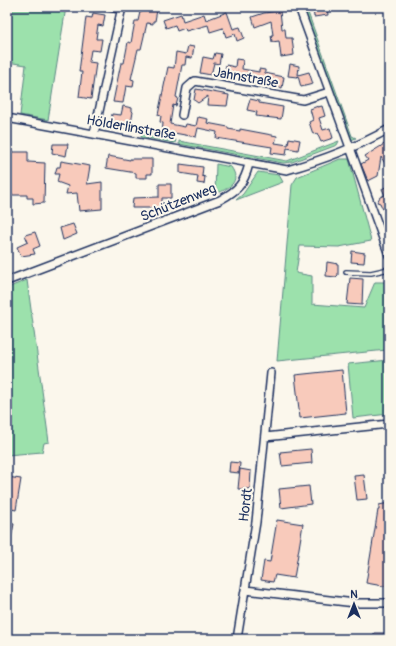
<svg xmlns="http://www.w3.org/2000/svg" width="396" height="646" viewBox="0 0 396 646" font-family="Pangolin,sans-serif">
  <rect width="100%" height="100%" fill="#fbf7ec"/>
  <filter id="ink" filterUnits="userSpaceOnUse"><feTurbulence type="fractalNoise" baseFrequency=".025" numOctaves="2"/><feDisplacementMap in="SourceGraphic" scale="8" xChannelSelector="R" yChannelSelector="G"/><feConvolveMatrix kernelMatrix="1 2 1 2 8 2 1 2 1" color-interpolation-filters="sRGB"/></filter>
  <g filter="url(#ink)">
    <path fill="#9ce1ac" stroke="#5c8885" d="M7 7H66L48 120 20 115 26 65 7 62Z
      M301 7H306L352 136 356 138 351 140 348 137Z
      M142 134 176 140 175 143 141 137Z
      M179 141 287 161 339 141 337 145 292 162 283 163 179 144Z
      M340 159H349L371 241 339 247 300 246 296 273 312 276V304L364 308 375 282H389V346L387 350 277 361 292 185 297 177Z
      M216 164 231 167C242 182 228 189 215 194Z
      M258 172 279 175 283 182 236 200 243 194Z
      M27 280 49 442 44 443 42 452 7 455V288Z
      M389 360V414L353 418 348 364Z"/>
    <path fill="#f8cabb" stroke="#1b2f5e" d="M313 7H327L328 15 314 17Z
      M143 8 157 10 155 21H153V24L147 23 141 49H138L131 79 134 80 133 87 126 86 123 103 113 102 121 63H124L128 42 131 43 135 21H138L140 12H142Z
      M280 11 282 29H285L286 38H292L294 55 281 57 279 41 272 42 271 35H273L271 21 255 27 252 17 264 13Z
      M227 12 233 29 240 27 244 38 237 41 235 34 226 37 223 28 210 32 208 25 186 31 185 28 177 31 175 25 166 28 163 20 181 14 183 21 204 14 206 20Z
      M93 13 105 15 103 26 98 25 96 39H102L100 51 91 50 89 62 96 63 91 99 79 97 82 72H79L86 17 92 18Z
      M188 46 194 47 192 58 186 57 185 65H182L176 97 178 98 176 106 173 105 170 124 185 127 186 124 196 126 198 117 208 119 207 123 228 127V129L240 131V129L277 136 275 143 288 145 289 138 300 140 298 150 287 148 286 155 271 153 272 147 216 138 217 132 198 128 196 137 174 133 173 137 162 135 163 123 160 122 161 116 158 115 168 67 174 68 176 52 186 54Z
      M215 53 221 54 219 64 214 63 211 75 200 73 203 57 213 59Z
      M236 59 243 60 242 69 259 72V69L265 70V73L284 77 282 88 273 86 274 82 258 79 257 83 223 77 226 65 235 67Z
      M290 64 299 66 298 75 309 72 313 84 301 87 298 76 297 77 288 76Z
      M196 89 229 95 227 106 207 105 208 96 198 103 194 100Z
      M250 99 259 101V103L283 107 281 119 256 116 257 112 247 110Z
      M123 106 132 108V111L133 112 130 129 110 126 112 114 121 115Z
      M318 106V107L322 106 325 116 319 118 323 130 330 128 333 138 321 142 317 133 313 134 309 122 313 120 310 109Z
      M386 143 389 149V170L381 157 378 176 368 181 361 164 368 160 365 156Z
      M53 144H68L66 156 52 153Z
      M7 152H28V162L45 163 44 203 33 204V198H27V195H7Z
      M108 156 130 160V159H152V174H147V178H136V173L106 168Z
      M61 161 90 166 87 184 102 182V209L79 211 77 193 66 194 68 186 57 182 59 174H55L57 167H60Z
      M180 164 203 167 202 176 205 177 204 184 197 183 198 176 180 173Z
      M159 184H171V198H162V208H132L133 198 159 197Z
      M389 185V210L384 212 380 203 377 202 380 197 385 195 382 189Z
      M73 224 77 234 63 240 60 228Z
      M35 232 40 246 33 249 35 254 21 256 17 247 28 242 25 235Z
      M352 251 365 253 364 263 351 262Z
      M327 262 338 264V275L336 277 326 276Z
      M350 278 363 279 362 305 347 304Z
      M342 370 346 413 300 418 295 375Z
      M311 449 312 463 282 466 280 452Z
      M230 462 240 463 239 473 229 472Z
      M240 469 251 471 250 489H238Z
      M364 475 367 499 357 500 354 476Z
      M7 477 21 479 16 510 7 508Z
      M309 486 311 504 281 508 279 489Z
      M389 503V587L366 583 378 510H379V505Z
      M277 520 303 524 294 578 275 575 273 582 261 580 264 561 270 562Z
      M7 523 14 524 10 543H7Z
      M374 633H389V639H374Z"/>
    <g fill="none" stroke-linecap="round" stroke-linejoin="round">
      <g stroke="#1b2f5e" stroke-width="6">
        <path id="lane" d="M346 272 371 273 389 269"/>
      </g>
      <g stroke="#1b2f5e" stroke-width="10">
        <path id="street" d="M107 7 121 9
          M299 7 389 255
          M182 115 187 88 195 81 303 100 329 92
          M7 118 287 170C323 160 357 147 389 129
          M94 134 122 7
          M7 281 220 200C238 190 244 184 249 164
          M265 437 389 424
          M245 590 355 603H389
          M237 639 256 522 271 373"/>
      </g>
      <use href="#lane" stroke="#fbf7ec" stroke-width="3.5"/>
      <use href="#street" stroke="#fbf7ec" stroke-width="7"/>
    </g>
  </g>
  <g text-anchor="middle" stroke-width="4" stroke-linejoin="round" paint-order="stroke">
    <g font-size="14" fill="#1b2f5e" stroke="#fbf7ec">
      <text transform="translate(246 77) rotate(10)" y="5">Jahnstraße</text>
      <text transform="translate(131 127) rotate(10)" y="5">Hölderlinstraße</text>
      <text transform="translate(178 202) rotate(-22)" y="5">Schützenweg</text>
      <text transform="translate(245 505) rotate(-83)" y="5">Hordt</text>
    </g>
  </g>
  <rect width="396" height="646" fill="none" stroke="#fbf7ec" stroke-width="24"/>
  <rect x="12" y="12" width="372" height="622" fill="none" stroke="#1b2f5e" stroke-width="1.5" filter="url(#ink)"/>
  <g transform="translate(354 604)" stroke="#fbf7ec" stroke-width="3" paint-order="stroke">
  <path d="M0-3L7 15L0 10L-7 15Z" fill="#1b2f5e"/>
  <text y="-6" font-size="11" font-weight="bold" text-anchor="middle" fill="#1b2f5e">N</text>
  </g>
</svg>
